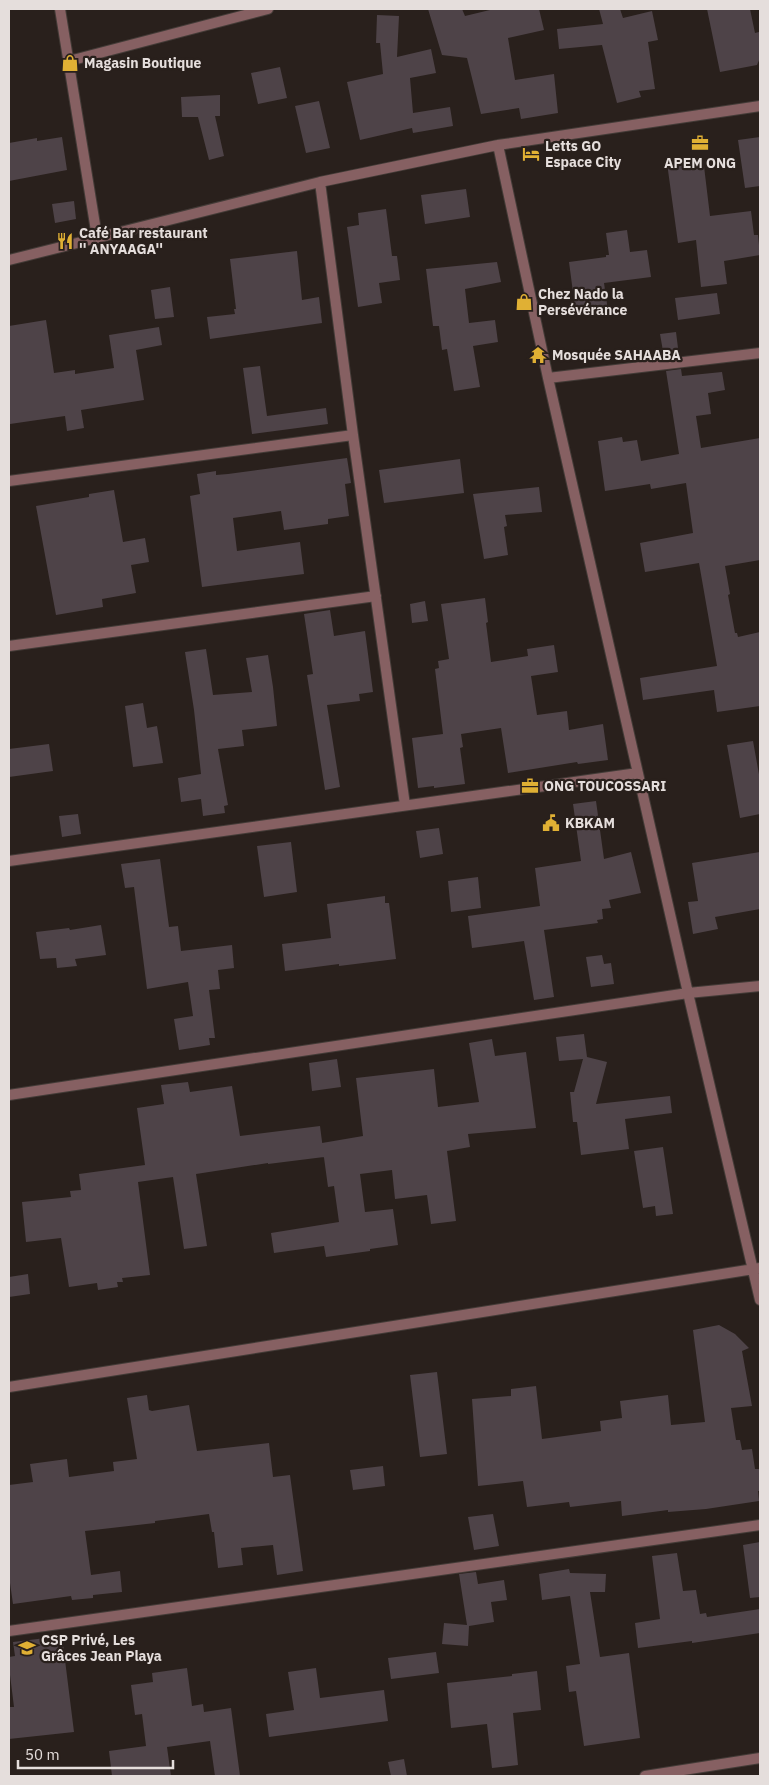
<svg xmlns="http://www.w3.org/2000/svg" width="769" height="1785" viewBox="0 0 769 1785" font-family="'IBM Plex Sans',sans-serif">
  <rect width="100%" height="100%" fill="#29201c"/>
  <path fill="#4e4348" d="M428 9H462L465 16 494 9H539L544 30 508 38 515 80 554 74 558 113 521 119 519 108 481 114 467 58 442 55Z
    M599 9H620L623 18 652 11 658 40 648 42 655 89 639 91 641 97 617 103 602 45 559 49 557 29 603 24Z
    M707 9H750L755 33 759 32 760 42V58L757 65 720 72Z
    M377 15 399 16 397 57 431 49 436 73 410 78 413 113 450 107 453 126 413 133 412 128 360 140 347 82 383 74 380 43H376Z
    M280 67 287 98 258 104 251 73Z
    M220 95V116H215L224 156 209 160 198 117H182L181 97Z
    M319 101 330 148 306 153 295 106Z
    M62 137 67 170 9 181V143L37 138V141Z
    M760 137V186L745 188 738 140Z
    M703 158 710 216 751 211 754 235H758L760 255 724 261 727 284 701 287 696 240 678 243 667 163Z
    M466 189 470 217 425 224 421 195Z
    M74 201 76 219 55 223 52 204Z
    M386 209 392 256H397L400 280 379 283 382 303 358 307 347 227 359 225 358 213Z
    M627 230 630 252 647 250 651 277 604 283 608 311 576 315 569 262 606 257V255H609L606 233Z
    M297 251 302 300 319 297 322 323 210 339 207 317 235 314 234 309H236L230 259Z
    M497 262 501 282 465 289 469 323 495 320 498 342 473 346 480 387 454 391 447 349 442 350 439 326H433L426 269Z
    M170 287 174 317 155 319 151 290Z
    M717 293 720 314 678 320 675 298Z
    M46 320 54 373 75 370V374L114 368 109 335 159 327 162 345 136 350 144 400 81 410 84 428 67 431 65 416 10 424 9 416V326Z
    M676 332 679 356 664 357 660 334Z
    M260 366 267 416 326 408 328 424 252 434 243 368Z
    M681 369 682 376 722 372 725 390 708 393 711 414 696 416 701 448 760 438V560L725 566 730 594 728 595 735 633H737L738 637 760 632V706L717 712 714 690 643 700 640 678 717 666 699 563 645 572 640 543 693 533 686 483 651 489 650 484 605 491 598 441 622 437 623 442 637 440 641 461 679 454 666 371Z
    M347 458 351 483 345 484 349 516 328 519V524L284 530 281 511 233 518 237 551 300 542 304 574 202 587 190 496 200 494 197 474 216 471V475L228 474Z
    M460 459 464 493 384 503 379 470Z
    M539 487 542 512 505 515 507 526 504 527 508 555 484 559 473 494Z
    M114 490 123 542 145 538 149 562 131 565 136 593 102 599 103 607 56 615 36 506 89 497V494Z
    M485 598 488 622 486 623 491 662 528 656 527 649 554 645 558 672 531 676 537 715 567 711 569 730 603 724 608 760 578 764 577 762 508 773 501 728 461 734 463 747 460 748 465 784 434 788V786L418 788 412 738 443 734 435 669 439 668 438 661 449 659 441 604Z
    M425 601 428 621 412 623 410 604Z
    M330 610 334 636 365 631 373 692 359 694 360 701 327 705 340 787 325 790 307 675 313 674 304 614Z
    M206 649 213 695 252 692 246 658 268 655 273 687 277 726 242 730 244 746 218 749 228 805 224 806 225 813 203 816 201 799 181 802 178 778 201 774 194 710 185 652Z
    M143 703 147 728 157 726 163 763 133 767 125 706Z
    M753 741 760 780V814L740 818 727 745Z
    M49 744 53 771 9 777V749Z
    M596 801 604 859 631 852 641 893 609 900 611 908 602 909 603 919 597 920 598 923 544 930 554 997 534 1000 524 941 472 948 468 916 540 906 535 868 581 861 573 804Z
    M78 814 81 834 62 837 59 816Z
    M439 828 443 854 420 858 416 831Z
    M291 842 297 892 264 897 257 846Z
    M760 852V909L715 917 718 929 693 934 688 902 698 901 692 863Z
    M160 859 169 927 178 926 181 951 232 945 234 968 218 970 220 989 209 990 215 1038H209L210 1045 179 1050 174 1019 193 1016 188 982 147 989 134 887 125 888 121 864Z
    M478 877 481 908 451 912 448 881Z
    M385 896V903H389L396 959 339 966V964L285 971 282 944 331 938 327 904Z
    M101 925 106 955 75 959 77 966 57 968 56 958 40 959 36 932 69 928 70 930Z
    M602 955 604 964 611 963 614 984 591 987 586 957Z
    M584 1034 587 1057 607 1062 596 1104 670 1096 672 1113 625 1119 629 1149 581 1155 577 1122H573L570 1092H574L583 1059 559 1061 556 1037Z
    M492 1039 495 1056 526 1052 536 1128 468 1134 470 1147 447 1151 456 1221 431 1224 427 1195 395 1199 392 1170 360 1174 365 1212 393 1209 398 1245 370 1249V1251L326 1257 324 1246 274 1253 271 1233 339 1222 334 1186 328 1187 322 1143 363 1136 356 1078 434 1069 438 1107 479 1102 469 1043Z
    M337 1059 341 1087 312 1091 309 1063Z
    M188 1082 190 1092 232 1086 240 1136 320 1126 324 1157 268 1164V1163L196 1174 207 1246 184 1249 173 1177 138 1182 150 1275 122 1278 123 1282H117L118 1287 98 1290 97 1283 69 1287 61 1238 26 1242 22 1202 71 1197 70 1191 81 1190 79 1174 145 1165 137 1108 164 1104 161 1085Z
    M663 1147 673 1214 656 1216 655 1206 643 1208 634 1151Z
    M28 1274 30 1294 9 1297V1277Z
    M719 1325 735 1334 749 1348 742 1351 752 1406 731 1408 736 1440H740L742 1450 752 1449 755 1469H760V1491H758L759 1501 706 1509 668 1512V1510L622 1516 621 1501 570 1507 569 1502 527 1507 523 1481 478 1486 472 1399 511 1396V1389L536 1386 542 1439 601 1431 600 1421 622 1418 620 1401 668 1395 671 1425 705 1422 693 1330Z
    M437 1372 447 1454 420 1457 410 1375Z
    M147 1395 149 1410 152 1411 189 1405 197 1451 269 1443 273 1477 290 1475 303 1571 277 1575 273 1545 241 1548 243 1565 218 1568 214 1532H212L209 1514 155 1521V1523L85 1531 91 1575 120 1571 122 1592 93 1595V1598L72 1600 71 1596 13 1604 9 1576V1485L33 1482 30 1464 67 1459 69 1477 114 1471 113 1462 137 1459 127 1398Z
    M383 1466 385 1486 353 1490 350 1470Z
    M493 1514 499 1546 474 1550 468 1517Z
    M760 1542V1597L750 1598 743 1545Z
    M677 1553 683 1591 696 1590 700 1614 706 1613 707 1617 760 1609V1633L692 1643V1641L638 1648 635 1623 660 1619 652 1556Z
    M569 1569 570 1573 606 1574 605 1592H590L600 1657 629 1653 640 1738 584 1746 576 1691 569 1692 566 1666 580 1664 570 1596 542 1600 539 1574Z
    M476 1572 478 1584 504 1580 507 1600 491 1602 494 1622 469 1626 468 1646 442 1644 444 1623 467 1625 459 1574Z
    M62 1636 74 1732 9 1739V1707H14L9 1667V1657L15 1656 13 1642Z
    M436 1652 439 1673 391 1679 388 1658Z
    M187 1668 192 1706 203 1704 204 1712 231 1708 240 1776H215L210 1741 167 1747 171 1776H112L109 1751 146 1746 142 1714 135 1715 131 1685 153 1682 152 1673Z
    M316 1668 320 1698 384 1690 388 1721 269 1737 266 1714 294 1710 288 1672Z
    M537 1671 541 1710 513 1713 518 1765 492 1768 487 1724 451 1728 447 1683 512 1676V1674Z
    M404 1759 407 1776H391L388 1762Z"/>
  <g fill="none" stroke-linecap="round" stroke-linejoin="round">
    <g stroke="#433b37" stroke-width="12">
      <path id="street" d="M60 9 97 237
        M69 61 268 9
        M498 145 548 378 688 993 760 1300
        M320 182 353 435 405 805
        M9 260 320 182 498 145 760 106
        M548 378 760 353
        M9 481 353 435
        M9 646 376 596
        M9 861 638 773
        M9 1095 688 993 760 986
        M9 1387 760 1268
        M9 1631 760 1525
        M645 1776 760 1758"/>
    </g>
    <use href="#street" stroke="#866062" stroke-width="10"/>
  </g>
  <defs>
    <g id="shop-bare" transform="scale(1.35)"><path d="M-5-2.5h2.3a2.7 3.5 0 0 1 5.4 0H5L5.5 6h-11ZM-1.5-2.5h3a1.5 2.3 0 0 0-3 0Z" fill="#e0b034" stroke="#29201c" stroke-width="2.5" paint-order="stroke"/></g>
    <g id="office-bare" transform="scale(1.35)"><path d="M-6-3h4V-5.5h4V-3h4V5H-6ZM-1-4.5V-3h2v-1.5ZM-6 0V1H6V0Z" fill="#e0b034" stroke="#29201c" stroke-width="2.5" paint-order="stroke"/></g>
    <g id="hotel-bare" transform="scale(1.35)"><path d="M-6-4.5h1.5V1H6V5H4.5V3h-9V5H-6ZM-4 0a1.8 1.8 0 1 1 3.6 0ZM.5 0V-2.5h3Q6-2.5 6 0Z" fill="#e0b034" stroke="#29201c" stroke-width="2.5" paint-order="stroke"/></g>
    <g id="restaurant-bare" transform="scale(1.35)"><path d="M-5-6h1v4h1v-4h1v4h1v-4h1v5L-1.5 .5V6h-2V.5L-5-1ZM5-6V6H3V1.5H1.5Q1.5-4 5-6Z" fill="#e0b034" stroke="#29201c" stroke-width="2.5" paint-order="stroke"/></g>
    <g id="temple-bare" transform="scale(1.35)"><path d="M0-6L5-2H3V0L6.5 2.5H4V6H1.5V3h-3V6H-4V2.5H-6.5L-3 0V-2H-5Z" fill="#e0b034" stroke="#29201c" stroke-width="2.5" paint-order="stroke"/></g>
    <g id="civic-bare" transform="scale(1.35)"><path d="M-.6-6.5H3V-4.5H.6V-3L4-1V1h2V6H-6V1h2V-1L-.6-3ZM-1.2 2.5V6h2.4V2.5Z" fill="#e0b034" stroke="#29201c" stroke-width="2.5" paint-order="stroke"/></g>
    <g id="school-bare" transform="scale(1.35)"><path d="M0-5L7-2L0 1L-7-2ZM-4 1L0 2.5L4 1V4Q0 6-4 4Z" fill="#e0b034" stroke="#29201c" stroke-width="2.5" paint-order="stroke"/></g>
  </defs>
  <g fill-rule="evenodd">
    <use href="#shop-bare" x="70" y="63"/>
    <use href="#office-bare" x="700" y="143"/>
    <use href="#hotel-bare" x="531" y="154"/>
    <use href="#restaurant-bare" x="65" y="241"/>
    <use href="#shop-bare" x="524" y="302"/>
    <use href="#temple-bare" x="538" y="355"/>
    <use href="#office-bare" x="530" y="786"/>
    <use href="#civic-bare" x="551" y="823"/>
    <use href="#school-bare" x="27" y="1648"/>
  </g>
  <g text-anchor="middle" stroke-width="4.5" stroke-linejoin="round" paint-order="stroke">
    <g font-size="14" font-weight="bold" fill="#e5dedc" stroke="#29201c" text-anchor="start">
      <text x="84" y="68">Magasin Boutique</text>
      <text x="545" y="151">Letts GO<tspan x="545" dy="16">Espace City</tspan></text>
      <text x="700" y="168" text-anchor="middle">APEM ONG</text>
      <text x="79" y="238">Café Bar restaurant<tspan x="79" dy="16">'' ANYAAGA''</tspan></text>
      <text x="538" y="299">Chez Nado la<tspan x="538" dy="16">Persévérance</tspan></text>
      <text x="552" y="360">Mosquée SAHAABA</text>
      <text x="544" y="791">ONG TOUCOSSARI</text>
      <text x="565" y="828">KBKAM</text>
      <text x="41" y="1645">CSP Privé, Les<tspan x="41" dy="16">Grâces Jean Playa</tspan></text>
    </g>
  </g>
  <rect width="769" height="1785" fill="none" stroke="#e5dedc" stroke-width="20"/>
  <path d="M18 1760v8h155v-8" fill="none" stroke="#e5dedc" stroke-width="2.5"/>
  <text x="25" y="1760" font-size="15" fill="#e5dedc" stroke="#29201c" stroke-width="4" paint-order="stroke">50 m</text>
</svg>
